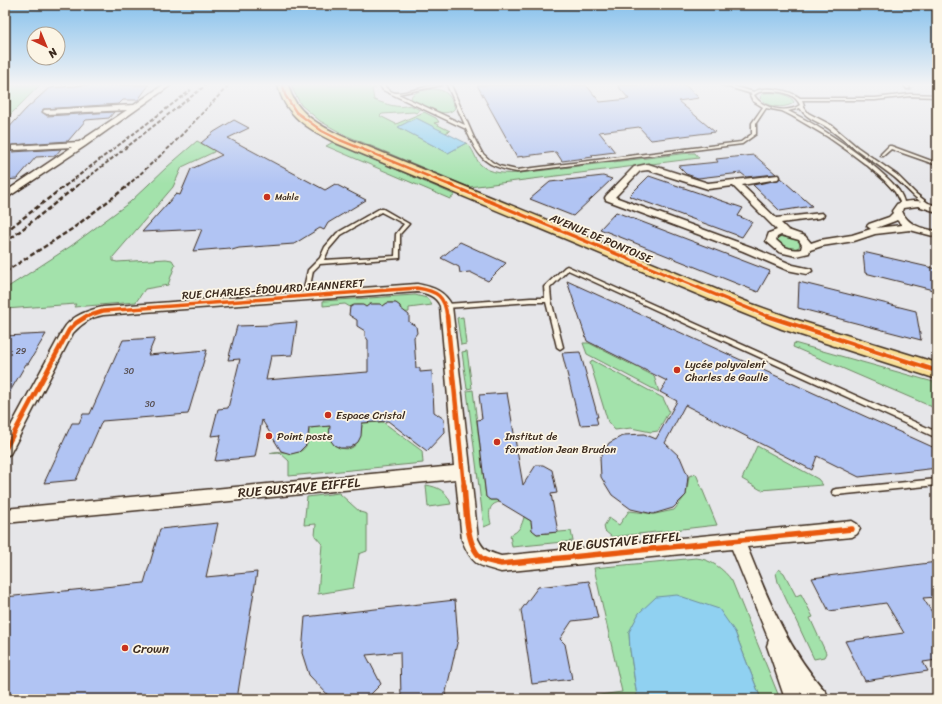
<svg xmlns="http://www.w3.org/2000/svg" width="942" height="704" viewBox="0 0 942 704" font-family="Sriracha,sans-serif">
  <rect width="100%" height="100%" fill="#e6e6e9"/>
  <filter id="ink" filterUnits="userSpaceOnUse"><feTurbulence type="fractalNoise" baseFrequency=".025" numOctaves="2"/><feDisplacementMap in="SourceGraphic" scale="8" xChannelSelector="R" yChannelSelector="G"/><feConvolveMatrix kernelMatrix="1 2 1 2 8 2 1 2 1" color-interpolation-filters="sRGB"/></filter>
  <g filter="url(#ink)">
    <path fill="#a3e2ab" stroke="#6f8664" d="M5 85H40L5 120Z
      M292 85H376V88L372 89 374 100C386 104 398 109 410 105L420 110 416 113 414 112 382 114 380 116 396 124 424 112 436 118 439 122 434 123 450 131 445 133 416 118 398 127 448 153 466 143C474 149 474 157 480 164 489 174 508 174 520 173L689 153H695L699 158 469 187 345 135 320 121 301 105 293 90Z
      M433 89C448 90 450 96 455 108 447 120 420 106 411 99L412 95 419 91Z
      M765 93C775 92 789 93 794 102L792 104C782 109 767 107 760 98L762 94Z
      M197 141 214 150V152L182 167 173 187 113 257V261L117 262 166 259 172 260 175 265 168 285 145 289 136 302 74 307 76 304 5 309V289L71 246 130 202 167 167Z
      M333 142 455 195 450 199 326 146Z
      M780 235 795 238 800 243 799 247C790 252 784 247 776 242L775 237Z
      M415 295 427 298 432 305 409 308V312L400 313V306C395 302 389 301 383 306 378 303 371 304 366 307 361 304 355 305 350 307L345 304 323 306V301Z
      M463 317 466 344 461 345 457 318Z
      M583 343H589L654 376 659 392 587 354Z
      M794 343 937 383V409L793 347Z
      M467 351 472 388 467 389 462 352Z
      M592 360 663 398 669 411 658 431 651 432 631 428 615 430 608 422 590 363Z
      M473 390 486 497 490 500H496L500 502C487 504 489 515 491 524L484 527 467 391Z
      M383 422 422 451 423 463 289 476V461L279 452 270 453C281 448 300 460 307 444 309 440 309 433 309 428L330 426 334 445C354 456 361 442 362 423Z
      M757 446 818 479 823 485 761 490 742 479Z
      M696 474 717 525 612 537 605 531 604 526 609 518 619 525 629 511 655 514 674 510 686 495 689 476Z
      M426 485C438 487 447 491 451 504L428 507Z
      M339 493 360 512 367 514V551L359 554 353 588 318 594 322 544 315 536 316 524 304 525 307 497Z
      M524 517 531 521 532 530 537 534 571 531 573 541 512 547 510 535C519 532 522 525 524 517Z
      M696 558C710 559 724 569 732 581L780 699H761L735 632H629L630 650 637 696 616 699H570L622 692 594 568Z
      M779 569 784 573 796 596 801 594 813 617 810 618 826 653 824 657 814 659 778 582 776 573Z"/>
    <path fill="#90d1f1" stroke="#6e8e9d" d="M416 118 466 143 448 153 398 127Z
      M677 595 719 609 735 632 761 699H616L637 696 630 650 629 632 639 613 656 597Z"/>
    <path fill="#b1c4f3" stroke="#3b2a1e" d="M86 85H149L138 100H123L119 104 43 109 42 112 47 116 114 112 109 118 86 120 68 141 11 145 10 150 12 152 61 149 55 156 36 157 17 179 5 180V132L26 109 49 88Z
      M477 85H586L600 102 629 99 617 85H685L699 98 678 101 715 132 651 140 639 127 599 132 615 152 591 155 593 157 562 161 556 152 517 157Z
      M234 120 249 128 228 138 325 190 335 184 366 200 328 223 324 230 320 228 294 244 239 248 232 250 230 248 193 251 202 229 142 232 176 194 180 195 191 169 222 155 201 143 214 132Z
      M754 155 776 174 746 177 741 173 698 178 686 174 678 166 718 162 716 159Z
      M603 176 612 179 573 216 530 199 550 182Z
      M649 176 743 208 738 216 752 222 742 237 629 196Z
      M780 178 786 183 812 206 780 211 753 185 778 180Z
      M616 212 770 271 758 292 600 229Z
      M460 242 506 263 488 281 470 272 460 273 459 267 441 258Z
      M863 252 937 269V291L865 273Z
      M567 281 937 449V468L859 477 817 456 812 470 685 405 665 443 680 457 688 476 686 495 673 508 653 514 631 509 612 495 601 477 600 458 609 443 624 435 644 434 656 439 677 401 660 392 667 381 587 341Z
      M799 282 916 311 921 340 798 308Z
      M387 303H396L400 306V308L409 315V322L416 326 417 333 414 337 416 368H420V372L432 371 434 412 444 419 445 432 427 451 388 421 362 423 361 436 358 442 350 448H340L334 445 329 438 330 426 309 428 307 444 299 452 291 454 281 451 262 420 255 457 215 461 221 435 211 436 218 409 228 408 240 359 228 360 237 326 271 325 273 324 297 322 292 355 271 356 266 380 368 372V340L365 336V331L357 326V320L349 315 350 307 354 305H363L366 307 370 304H380L383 306Z
      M46 334 28 364H26L5 400V336Z
      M155 338 148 355 207 350 188 414 102 421 76 480 44 483 72 423H79L83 414H90L123 340Z
      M580 352 598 417H596L598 424 580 425 562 353Z
      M507 393 523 485 536 465H543L552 470 557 493 551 494 558 532 537 534 532 530 531 521 496 500H490L486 497 477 420 482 419 479 395Z
      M218 523 206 577 257 572 237 699H5V597L144 583 160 529Z
      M937 562V597L923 598 937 620V660L923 662 928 671 865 681 845 641 904 633 886 603 829 611 812 578Z
      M589 581 598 618 572 621 560 639 565 644 572 679 532 684 521 610 538 587Z
      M455 600 458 639 446 692 447 699H401L400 652 366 655 381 684 370 695 355 699H345L328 695 309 675 302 653 305 617Z"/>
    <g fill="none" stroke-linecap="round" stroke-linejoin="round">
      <g stroke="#3b2a1e" stroke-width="3">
        <path id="lane" d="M380 85H384C386 89 392 93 397 93 412 92 426 85 442 85L398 94 465 125 447 85H451L474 138 482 153 492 162 499 166 517 170 741 142 752 134V123L763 107 753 101 750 95 752 94 722 85H729L754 92C765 85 790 90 800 98H875L910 94 937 95V97L910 96 875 100H802L804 105 803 106 808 113 831 125 857 147 897 175 916 194 932 206 930 207H928C915 199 906 187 894 177 873 161 852 147 832 131 822 122 807 120 800 108L788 111C814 123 839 140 862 157 875 167 889 178 899 191 901 194 903 198 904 202L902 207H900L898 206 900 202 895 192 884 180 868 166 848 151 828 137 792 116 782 111 766 108 756 123V134L742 144 517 172C485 166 479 159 466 129L383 90ZM764 91C777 91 794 91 800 105 787 114 762 109 754 95L759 92Z
          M904 85H908L910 88 907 89Z
          M889 146H891L937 163V165L891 149 883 156H881V154Z
          M379 209H383L409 224 400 234V258L320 264 313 271 308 296 305 298 303 297 302 296 308 270 320 258 325 247 337 233ZM381 212 404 224 396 234 395 256 324 260 329 249 341 235Z
          M567 266 937 432V438L568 270 550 288 551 300 563 347 560 349 557 347 546 302H531L446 308 443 306 446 304 531 298H545L544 287 545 286 565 267Z
          M937 479V485L836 495 833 494 832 492 833 490 836 489Z"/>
      </g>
      <g stroke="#3b2a1e" stroke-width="3">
        <path id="street" d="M163 85H171L85 146 5 199V192L72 147 15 150H12V146L79 142 127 110 47 114 43 112 44 110 134 105Z
          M648 164 708 183 778 175 779 177 778 179 742 185 776 218 822 213 824 215 822 217 819 218 781 223 788 230 805 236 811 243 820 240 852 235 871 229 867 226 869 224 889 217 893 213 892 211 897 204C911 199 923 201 937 206V212L918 206 903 208 902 211C907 225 923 229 937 231V237L910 230 875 234 854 241 822 246 810 250 809 253 796 256 779 252 766 241 769 233 777 230 733 186 708 189 648 170 640 171 615 197 751 247 793 265 811 269 812 271 807 274 787 270 743 251 606 200 605 198 606 196 634 167ZM897 220 902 225 876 228 895 221ZM781 235 799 240 802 245 801 249C791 251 783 247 776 240L777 237Z
          M417 284C433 287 445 291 452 306L478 539C484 551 488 552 501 556L852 521 857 524 860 529 857 534 852 537 747 547C768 599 788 650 826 692L828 699H807L800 692 803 699H785L767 646 769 640 732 549 501 572C476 565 472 564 462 540L456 479 5 523V509L454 466 440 306C436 296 427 293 417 292L103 315C91 317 81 324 73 333L10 454 5 456V437L63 330C71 316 88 310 103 307Z"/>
      </g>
      <g stroke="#3b2a1e" stroke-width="3">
        <path id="primary" d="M278 85H288C295 113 320 126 344 137L752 304 794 319 937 363V379L782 329 740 312 336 143C310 130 284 115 278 85Z"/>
      </g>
      <use href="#lane" fill="#fcf5e5" fill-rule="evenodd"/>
      <use href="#street" fill="#fcf5e5" fill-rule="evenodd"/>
      <use href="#primary" fill="#fadf96" fill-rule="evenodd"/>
      <path stroke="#3b2a1e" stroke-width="2" stroke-dasharray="4 2" stroke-linecap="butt" d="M65 186 191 90
        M77 186 206 85
        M127 186 172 145 229 85"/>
      <path stroke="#3b2a1e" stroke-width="2.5" stroke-dasharray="5 2.5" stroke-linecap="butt" d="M5 232 66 185
        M5 243 78 185
        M5 272 72 229 129 185"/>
      <g stroke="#fcf5e5" stroke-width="4">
        <path id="cycleway-far3" d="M283 85 285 95 296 112 322 131 340 140 452 186"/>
      </g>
      <g stroke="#fcf5e5" stroke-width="5.5">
        <path id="cycleway-far2" d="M450 185 769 317
          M85 317 103 311 417 288C437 291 445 296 447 317"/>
      </g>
      <g stroke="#fcf5e5" stroke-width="7">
        <path id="cycleway-far1" d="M447 316 464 486
          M767 316 937 371
          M5 450 69 330 76 323 87 316"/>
      </g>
      <g stroke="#fcf5e5" stroke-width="8">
        <path id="cycleway" d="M464 485C466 504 465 548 483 559 488 562 496 562 501 564L852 529"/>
      </g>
      <use href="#cycleway-far3" stroke="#e8590c" stroke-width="2.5"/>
      <use href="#cycleway-far2" stroke="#e8590c" stroke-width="3.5"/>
      <use href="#cycleway-far1" stroke="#e8590c" stroke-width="4.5"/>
      <use href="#cycleway" stroke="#e8590c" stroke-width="5.5"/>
    </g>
  </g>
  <linearGradient id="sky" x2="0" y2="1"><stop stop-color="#85c0ec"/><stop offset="0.46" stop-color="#f4f4f5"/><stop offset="1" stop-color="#f4f4f5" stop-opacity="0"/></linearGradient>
  <rect width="942" height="184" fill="url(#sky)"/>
  <g fill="#c8321e" stroke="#fcf5e5" stroke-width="1.5">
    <circle cx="267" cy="197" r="4"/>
    <circle cx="677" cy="370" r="4"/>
    <circle cx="328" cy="415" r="4"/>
    <circle cx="269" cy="436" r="4"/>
    <circle cx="497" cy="442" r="4"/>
    <circle cx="125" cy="648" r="4"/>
  </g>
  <g text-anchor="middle" stroke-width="3.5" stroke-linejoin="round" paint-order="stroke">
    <g font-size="9" fill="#3b2a1e" stroke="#fcf5e5" text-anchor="start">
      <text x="275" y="200">Mahle</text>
    </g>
    <g font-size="9" fill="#585053">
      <text x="21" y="354">29</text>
      <text x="129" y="374">30</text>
      <text x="150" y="407">30</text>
    </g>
    <g font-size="11" fill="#3b2a1e" stroke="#fcf5e5">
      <text transform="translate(601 238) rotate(23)" y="4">AVENUE DE PONTOISE</text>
      <text transform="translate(273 289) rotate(-4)" y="4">RUE CHARLES-ÉDOUARD JEANNERET</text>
    </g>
    <g font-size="11" fill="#3b2a1e" stroke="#fcf5e5" text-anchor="start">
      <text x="685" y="368">Lycée polyvalent<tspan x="685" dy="13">Charles de Gaulle</tspan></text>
      <text x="336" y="419">Espace Cristal</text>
      <text x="277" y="440">Point poste</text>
      <text x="505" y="440">Institut de<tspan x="505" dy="13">formation Jean Brudon</tspan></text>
    </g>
    <g font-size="13" fill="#3b2a1e" stroke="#fcf5e5">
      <text transform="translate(299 487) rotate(-5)" y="5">RUE GUSTAVE EIFFEL</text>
      <text transform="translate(620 541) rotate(-5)" y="5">RUE GUSTAVE EIFFEL</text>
    </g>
    <g font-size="13" fill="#3b2a1e" stroke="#fcf5e5" text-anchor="start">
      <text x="133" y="653">Crown</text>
    </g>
  </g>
  <rect width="942" height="704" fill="none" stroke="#fcf5e5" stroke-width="20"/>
  <rect x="10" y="10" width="922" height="684" fill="none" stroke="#3b2a1e" stroke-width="1.5" filter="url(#ink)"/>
  <g transform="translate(46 46) rotate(136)"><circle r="19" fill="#fcf5e5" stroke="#afa495"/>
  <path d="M0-3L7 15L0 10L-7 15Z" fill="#c8321e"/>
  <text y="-6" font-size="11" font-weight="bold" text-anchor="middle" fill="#3b2a1e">N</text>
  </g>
</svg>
